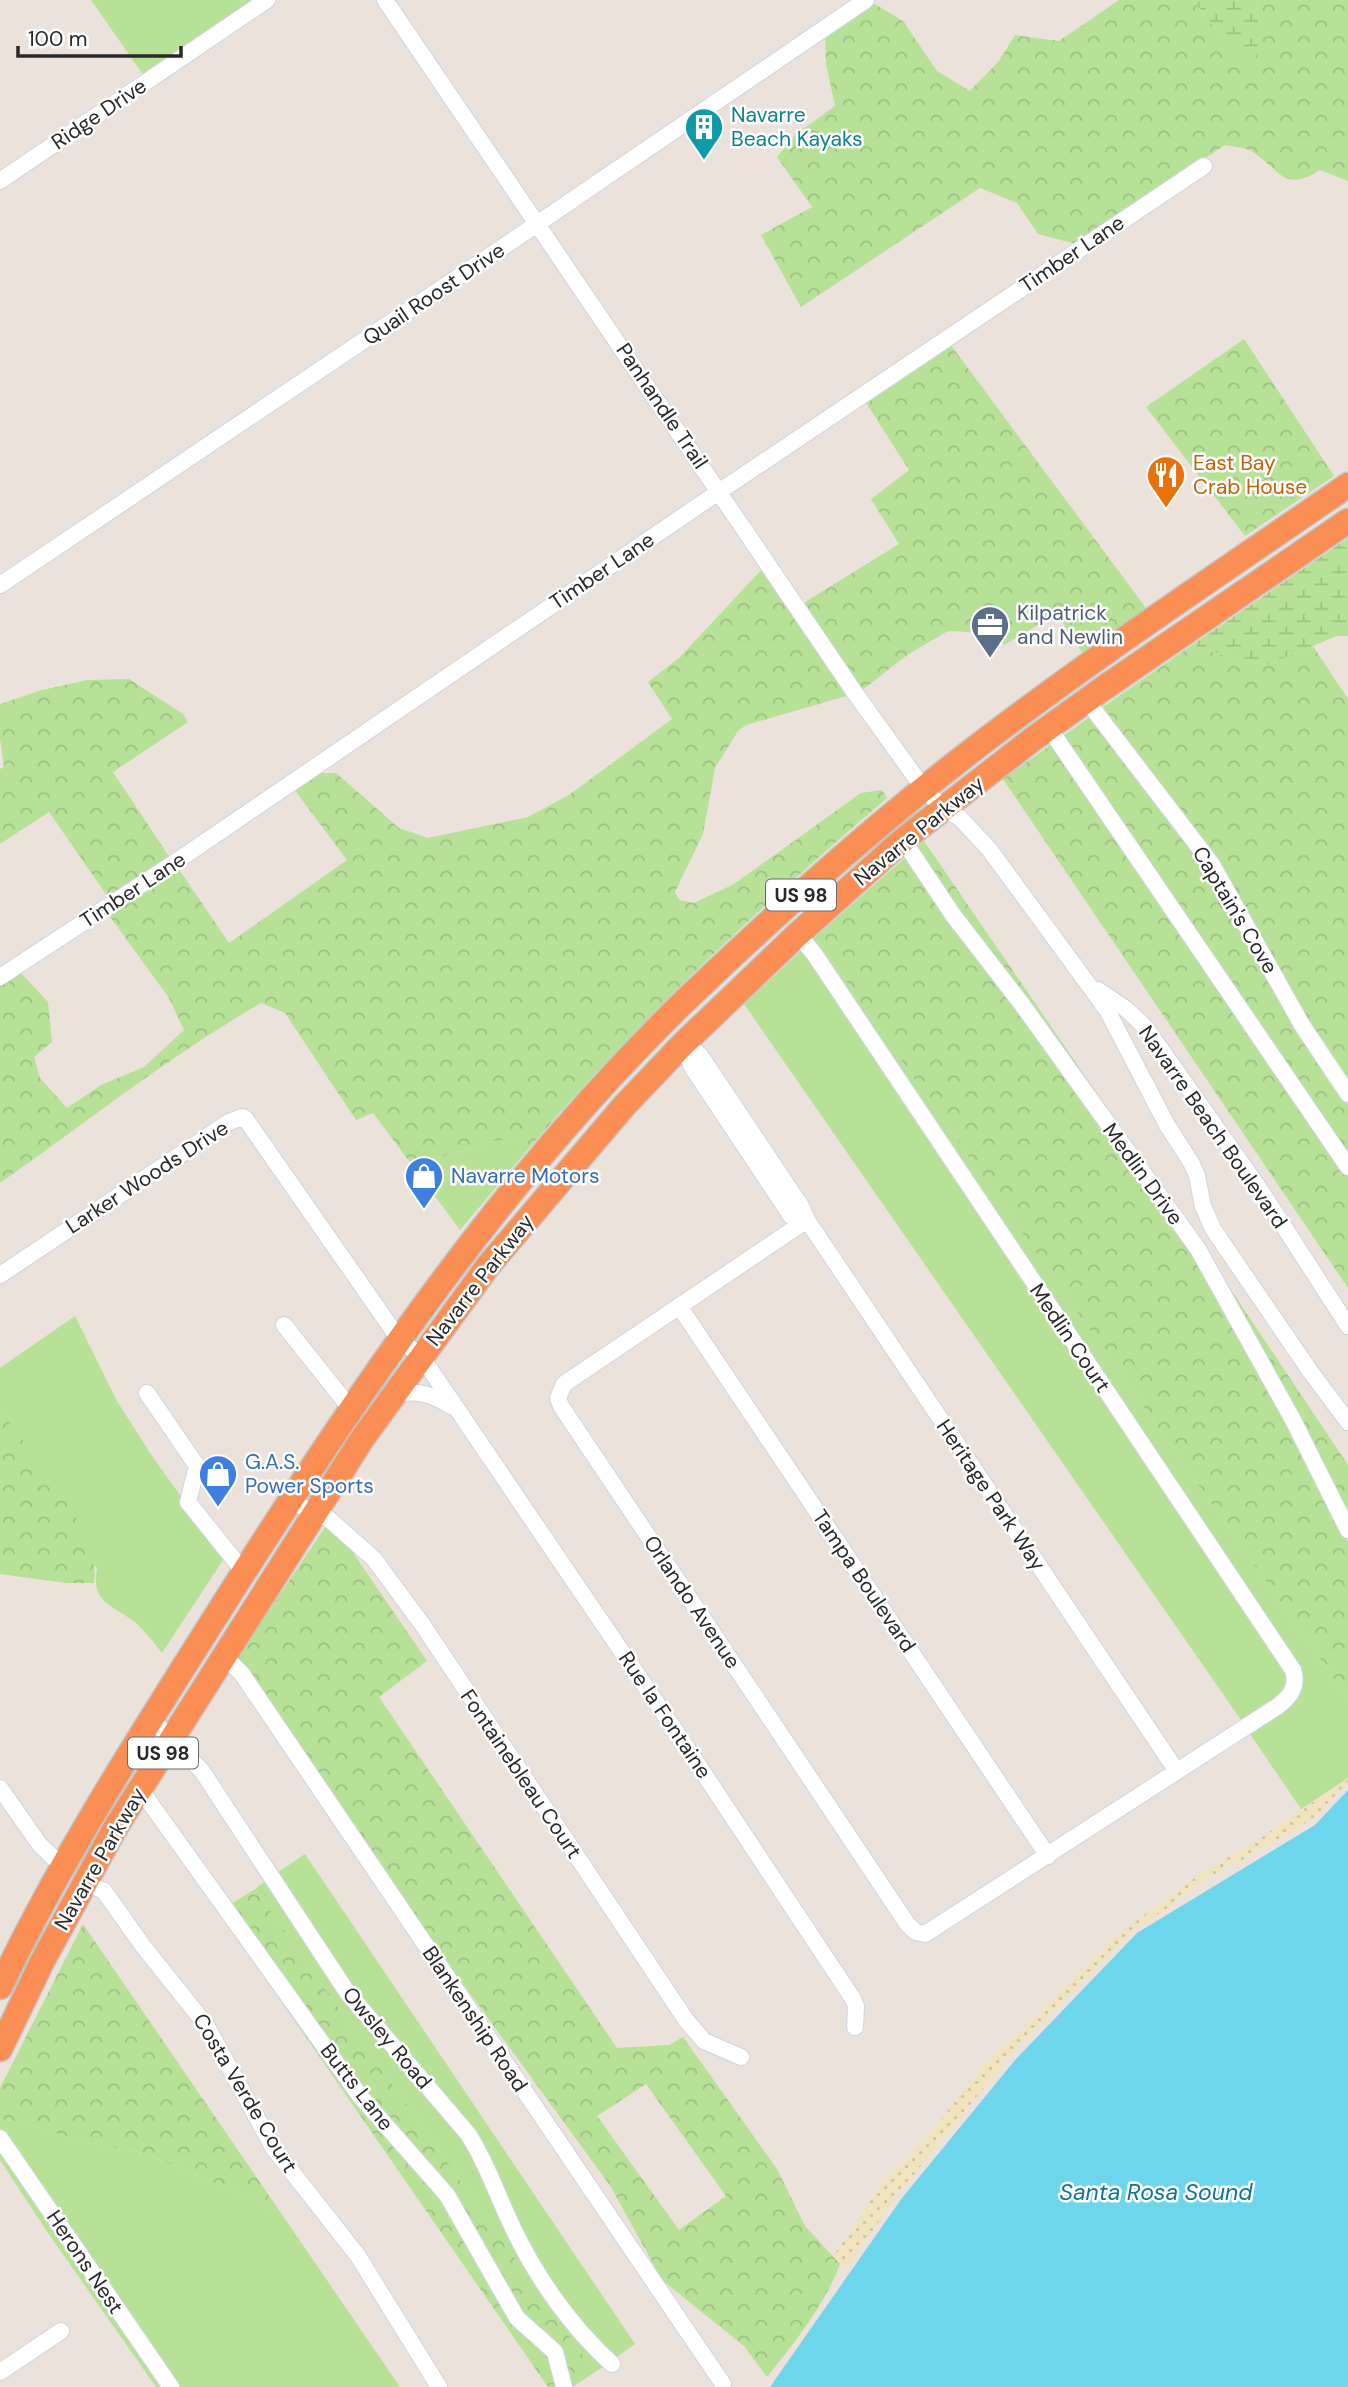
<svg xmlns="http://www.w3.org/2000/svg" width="1348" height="2387" viewBox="0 0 1348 2387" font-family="'DM Sans',sans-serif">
  <defs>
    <pattern id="forest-crowns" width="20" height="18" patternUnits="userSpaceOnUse" patternTransform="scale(1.75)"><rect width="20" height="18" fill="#b7e197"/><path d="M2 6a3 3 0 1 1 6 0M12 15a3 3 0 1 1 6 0" fill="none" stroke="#9dc182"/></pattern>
    <pattern id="wetland-marsh" width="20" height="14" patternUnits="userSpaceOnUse" patternTransform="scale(1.75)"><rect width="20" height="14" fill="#b7e197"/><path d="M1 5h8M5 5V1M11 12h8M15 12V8" fill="none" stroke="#9dc182"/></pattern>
    <pattern id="sand-dots" width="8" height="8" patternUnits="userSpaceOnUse" patternTransform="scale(1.75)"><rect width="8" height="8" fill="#f0e3bd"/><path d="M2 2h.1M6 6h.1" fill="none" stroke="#cec3a2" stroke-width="1.8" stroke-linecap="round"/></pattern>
  </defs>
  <rect width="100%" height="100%" fill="#ebe2db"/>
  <path fill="#b7e197" d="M91 0H256L144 76Z
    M815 937 1348 1699V1778L1301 1809 1248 1731 1300 1689 811 941Z
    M803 949 1288 1672 1286 1689 1274 1700 1241 1720 744 1004Z
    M516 1139 531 1146 460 1230 412 1165 495 1141Z
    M75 1316 117 1401 154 1459 225 1557 162 1653C153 1642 143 1628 132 1620 110 1604 91 1601 97 1569L0 1409V1368Z
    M305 1854 635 2344 614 2359 591 2338 552 2284 517 2225 488 2157 351 1989 277 1873Z
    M268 1879 464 2137 507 2230 605 2365 595 2372 255 1889Z
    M0 2119 28 2124 76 2140 143 2153 264 2203 283 2216 400 2387H177L0 2128Z
    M0 2147 164 2387H156L46 2230 0 2160Z"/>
  <path fill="url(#forest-crowns)" fill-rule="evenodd" d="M1119 0H1193L1223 38 1261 31 1256 0H1348V181L1320 170C1284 193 1281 171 1253 152 1245 147 1234 147 1225 145L1076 244 1038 234 1017 203 980 188 801 307 761 235 812 207 777 157 795 135 835 106 826 64 825 36 873 3 903 21 937 71 970 91 999 61 1015 35 1059 41Z
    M1244 339 1334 476 1245 536 1146 407Z
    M950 344 1146 608 1083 654 1057 614 1004 645 990 633 948 631 907 655 861 691 802 604 899 544 871 499 909 470 865 401Z
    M764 567 850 695 746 725 738 731 715 768 703 834 675 892 679 900 694 903 734 884 861 793 882 790 887 798C761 906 639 1019 531 1146L516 1139 495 1141 412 1165 373 1113 356 1120 285 1013 261 1003C169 1056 86 1123 0 1183V985L20 972 48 1002 52 1042 34 1057 40 1078 67 1108 101 1085 144 1067 184 1030 169 998 108 914 178 868 229 943 347 860 294 789 317 773H336L399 828 428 838 528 817 569 795 672 719 648 682 679 658Z
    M1198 641 1196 648 1267 665 1313 646 1348 699V1084L1100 709Z
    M129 679 183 714 188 722 113 772 170 858 108 897 49 812 0 844V769L4 767 0 739V704L42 690 87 680Z
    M1091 716 1207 866 1297 1028 1348 1104V1288L1003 779Z
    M924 841 1194 1235 958 912 915 849Z
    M907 856 1193 1252 1288 1422 1348 1542V1699L815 937Z
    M1205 1251 1348 1465V1517Z
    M0 1409C28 1450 103 1533 94 1583H66L0 1574Z
    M327 1524 343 1538 427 1661 379 1697 617 2048 669 2045 683 2037 777 2169 805 2226 840 2264C824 2306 795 2342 767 2377L744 2346 662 2280 611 2187 399 1896 236 1660ZM646 2084 726 2196 679 2230 597 2116Z
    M255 1889 595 2372 573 2387H569L521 2314 451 2191 364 2092 230 1905Z
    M220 1913 442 2198 550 2355 558 2387H548Z
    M83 1924 283 2216 264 2203 143 2153 76 2140 28 2124 0 2119V2088Z"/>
  <path fill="url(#wetland-marsh)" d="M1193 0H1256L1261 31 1254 64 1223 38Z
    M1348 538V636H1337L1267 665 1196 648 1198 641Z"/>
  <path fill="url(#sand-dots)" d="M1348 1778V1782L1314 1818 1242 1860 1210 1876 1165 1910 1134 1929 1011 2054 898 2194 846 2269 833 2256 864 2212 883 2180 905 2160 936 2126 983 2065 1025 2027 1113 1938 1196 1877 1265 1835Z"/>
  <path fill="#6ed6ec" d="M1348 1790V2387H770L902 2198 1016 2059 1137 1933 1315 1825Z"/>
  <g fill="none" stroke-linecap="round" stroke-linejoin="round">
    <g stroke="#d0d5e2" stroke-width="18">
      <path id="minor" d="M385 0 855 693 924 789 943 808 960 818 989 849 1107 1010 1167 1125 1192 1164 1197 1176 1203 1206 1213 1229 1310 1371 1348 1422
        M0 181 267 0
        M0 585 537 224 866 0
        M1087 701 1211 863 1302 1025 1348 1094
        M1049 728 1348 1167
        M903 840 953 915 1021 1003 1198 1249 1293 1420 1348 1530
        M798 934 815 955 1293 1670C1298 1686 1291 1696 1278 1706L925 1934 916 1932 908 1925 561 1406 558 1398 564 1384 807 1220
        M0 977 168 867 720 491 1204 166
        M1098 990 1126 1009 1146 1028 1259 1188 1348 1326
        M683 1044 700 1055 801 1206 807 1220 1176 1770
        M683 1044 692 1067 791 1216 807 1220
        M0 1275 229 1122 242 1117 245 1118 399 1339 421 1356 679 1736 853 1999 856 2006 855 2027
        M679 1306 1048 1856
        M284 1325 351 1409
        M147 1393 197 1466 188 1502 244 1572
        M394 1394C417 1390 432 1394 451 1406
        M290 1501 329 1519 374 1559 422 1624 686 2020 704 2041 741 2057
        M223 1655 242 1674 723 2384
        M151 1718 202 1771 347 1992 468 2134C487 2163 497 2195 512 2226 536 2277 571 2327 612 2364
        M0 1788 40 1845 62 1866
        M140 1789 360 2096 447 2195 517 2318 555 2352 564 2387
        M84 1882 104 1891 143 1946 206 2025 274 2149 358 2256 439 2387
        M0 2138 171 2387
        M0 2372 61 2331"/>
    </g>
    <g stroke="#c3c3c3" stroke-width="27">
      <path id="highway" d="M0 1987C64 1853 144 1730 223 1605 360 1389 505 1174 691 995 780 910 873 827 970 752 1092 658 1221 573 1348 485
        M0 2049 43 1960 114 1830 362 1439 488 1266 624 1106 683 1044 798 934 903 840 1033 739 1101 690 1348 521"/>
    </g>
    <use href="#minor" stroke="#fff" stroke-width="16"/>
    <use href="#highway" stroke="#fb8e55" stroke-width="24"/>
  </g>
  <defs>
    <g id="building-pin" transform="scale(2.0125)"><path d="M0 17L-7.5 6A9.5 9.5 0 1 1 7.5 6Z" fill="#0f9aa8" stroke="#fff"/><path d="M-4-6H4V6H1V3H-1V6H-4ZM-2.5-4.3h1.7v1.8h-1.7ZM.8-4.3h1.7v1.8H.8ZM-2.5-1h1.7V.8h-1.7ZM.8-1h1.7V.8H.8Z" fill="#fff"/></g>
    <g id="restaurant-pin" transform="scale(2.0125)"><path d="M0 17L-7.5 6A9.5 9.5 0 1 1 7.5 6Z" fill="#e8710a" stroke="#fff"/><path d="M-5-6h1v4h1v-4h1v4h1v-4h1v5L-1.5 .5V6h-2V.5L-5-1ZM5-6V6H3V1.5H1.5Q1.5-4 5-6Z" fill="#fff"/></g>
    <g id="office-pin" transform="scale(2.0125)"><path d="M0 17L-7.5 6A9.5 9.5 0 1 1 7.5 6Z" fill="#5c6f8a" stroke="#fff"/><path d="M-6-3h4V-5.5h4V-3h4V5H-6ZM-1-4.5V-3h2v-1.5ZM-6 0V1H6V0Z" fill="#fff"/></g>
    <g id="shop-pin" transform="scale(2.0125)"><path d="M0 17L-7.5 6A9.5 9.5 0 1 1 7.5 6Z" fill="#3f7fe0" stroke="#fff"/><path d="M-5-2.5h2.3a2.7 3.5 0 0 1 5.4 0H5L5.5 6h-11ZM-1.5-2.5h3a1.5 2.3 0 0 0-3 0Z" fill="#fff"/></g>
  </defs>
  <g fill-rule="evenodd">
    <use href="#building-pin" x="704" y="127"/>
    <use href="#restaurant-pin" x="1166" y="475"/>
    <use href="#office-pin" x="990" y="625"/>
    <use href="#shop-pin" x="424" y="1176"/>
    <use href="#shop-pin" x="218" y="1474"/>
  </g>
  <g text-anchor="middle" stroke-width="5" stroke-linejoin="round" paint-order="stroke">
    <g fill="#fff" stroke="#696969" stroke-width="2">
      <rect x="766" y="879.5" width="70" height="31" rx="5"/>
      <rect x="128" y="1737.5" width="70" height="31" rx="5"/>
    </g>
    <g font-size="19" font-weight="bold" fill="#292929">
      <text x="801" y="902">US 98</text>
      <text x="163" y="1760">US 98</text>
    </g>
    <g font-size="21" fill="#292929" stroke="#fff">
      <text transform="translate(99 114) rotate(-34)" y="7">Ridge Drive</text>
      <text transform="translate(1072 254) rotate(-34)" y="7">Timber Lane</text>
      <text transform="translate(434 294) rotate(-34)" y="7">Quail Roost Drive</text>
      <text transform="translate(662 406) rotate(56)" y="7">Panhandle Trail</text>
      <text transform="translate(602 571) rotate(-34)" y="7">Timber Lane</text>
      <text transform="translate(919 831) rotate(-39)" y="7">Navarre Parkway</text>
      <text transform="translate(133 890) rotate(-33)" y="7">Timber Lane</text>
      <text transform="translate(1235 910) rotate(59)" y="7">Captain's Cove</text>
      <text transform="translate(1213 1127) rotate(55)" y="7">Navarre Beach Boulevard</text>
      <text transform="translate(1143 1174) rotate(54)" y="7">Medlin Drive</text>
      <text transform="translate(147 1177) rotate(-33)" y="7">Larker Woods Drive</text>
      <text transform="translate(480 1280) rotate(-52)" y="7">Navarre Parkway</text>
      <text transform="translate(1070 1338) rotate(56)" y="7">Medlin Court</text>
      <text transform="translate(991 1495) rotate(56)" y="7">Heritage Park Way</text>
      <text transform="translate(864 1581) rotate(56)" y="7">Tampa Boulevard</text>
      <text transform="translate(692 1602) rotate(56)" y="7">Orlando Avenue</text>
      <text transform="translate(665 1715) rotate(56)" y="7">Rue la Fontaine</text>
      <text transform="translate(521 1774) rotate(56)" y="7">Fontainebleau Court</text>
      <text transform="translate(100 1859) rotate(-60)" y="7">Navarre Parkway</text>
      <text transform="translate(475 2019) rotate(56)" y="7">Blankenship Road</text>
      <text transform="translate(387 2038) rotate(50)" y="7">Owsley Road</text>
      <text transform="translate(357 2087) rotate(52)" y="7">Butts Lane</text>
      <text transform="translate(245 2093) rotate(59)" y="7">Costa Verde Court</text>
      <text transform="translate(85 2262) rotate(56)" y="7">Herons Nest</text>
    </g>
    <g font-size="21" fill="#0d838f" stroke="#fff" text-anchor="start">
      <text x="731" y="122">Navarre<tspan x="731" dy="24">Beach Kayaks</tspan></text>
    </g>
    <g font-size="21" fill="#c56008" stroke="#fff" text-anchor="start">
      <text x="1193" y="470">East Bay<tspan x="1193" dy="24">Crab House</tspan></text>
    </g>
    <g font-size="21" fill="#4e5e75" stroke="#fff" text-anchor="start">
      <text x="1017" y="620">Kilpatrick<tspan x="1017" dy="24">and Newlin</tspan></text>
    </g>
    <g font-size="21" fill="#366cbe" stroke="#fff" text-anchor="start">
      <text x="451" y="1183">Navarre Motors</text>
      <text x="245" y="1469">G.A.S.<tspan x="245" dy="24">Power Sports</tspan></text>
    </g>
    <g font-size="23" font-style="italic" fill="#0f7496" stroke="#fff">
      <text x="1156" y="2200">Santa Rosa Sound</text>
    </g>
  </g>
  <path d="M18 46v10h163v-10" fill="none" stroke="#292929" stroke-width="3.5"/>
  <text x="28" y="46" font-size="21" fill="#292929" stroke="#ffffff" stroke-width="5" paint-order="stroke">100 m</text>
</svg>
